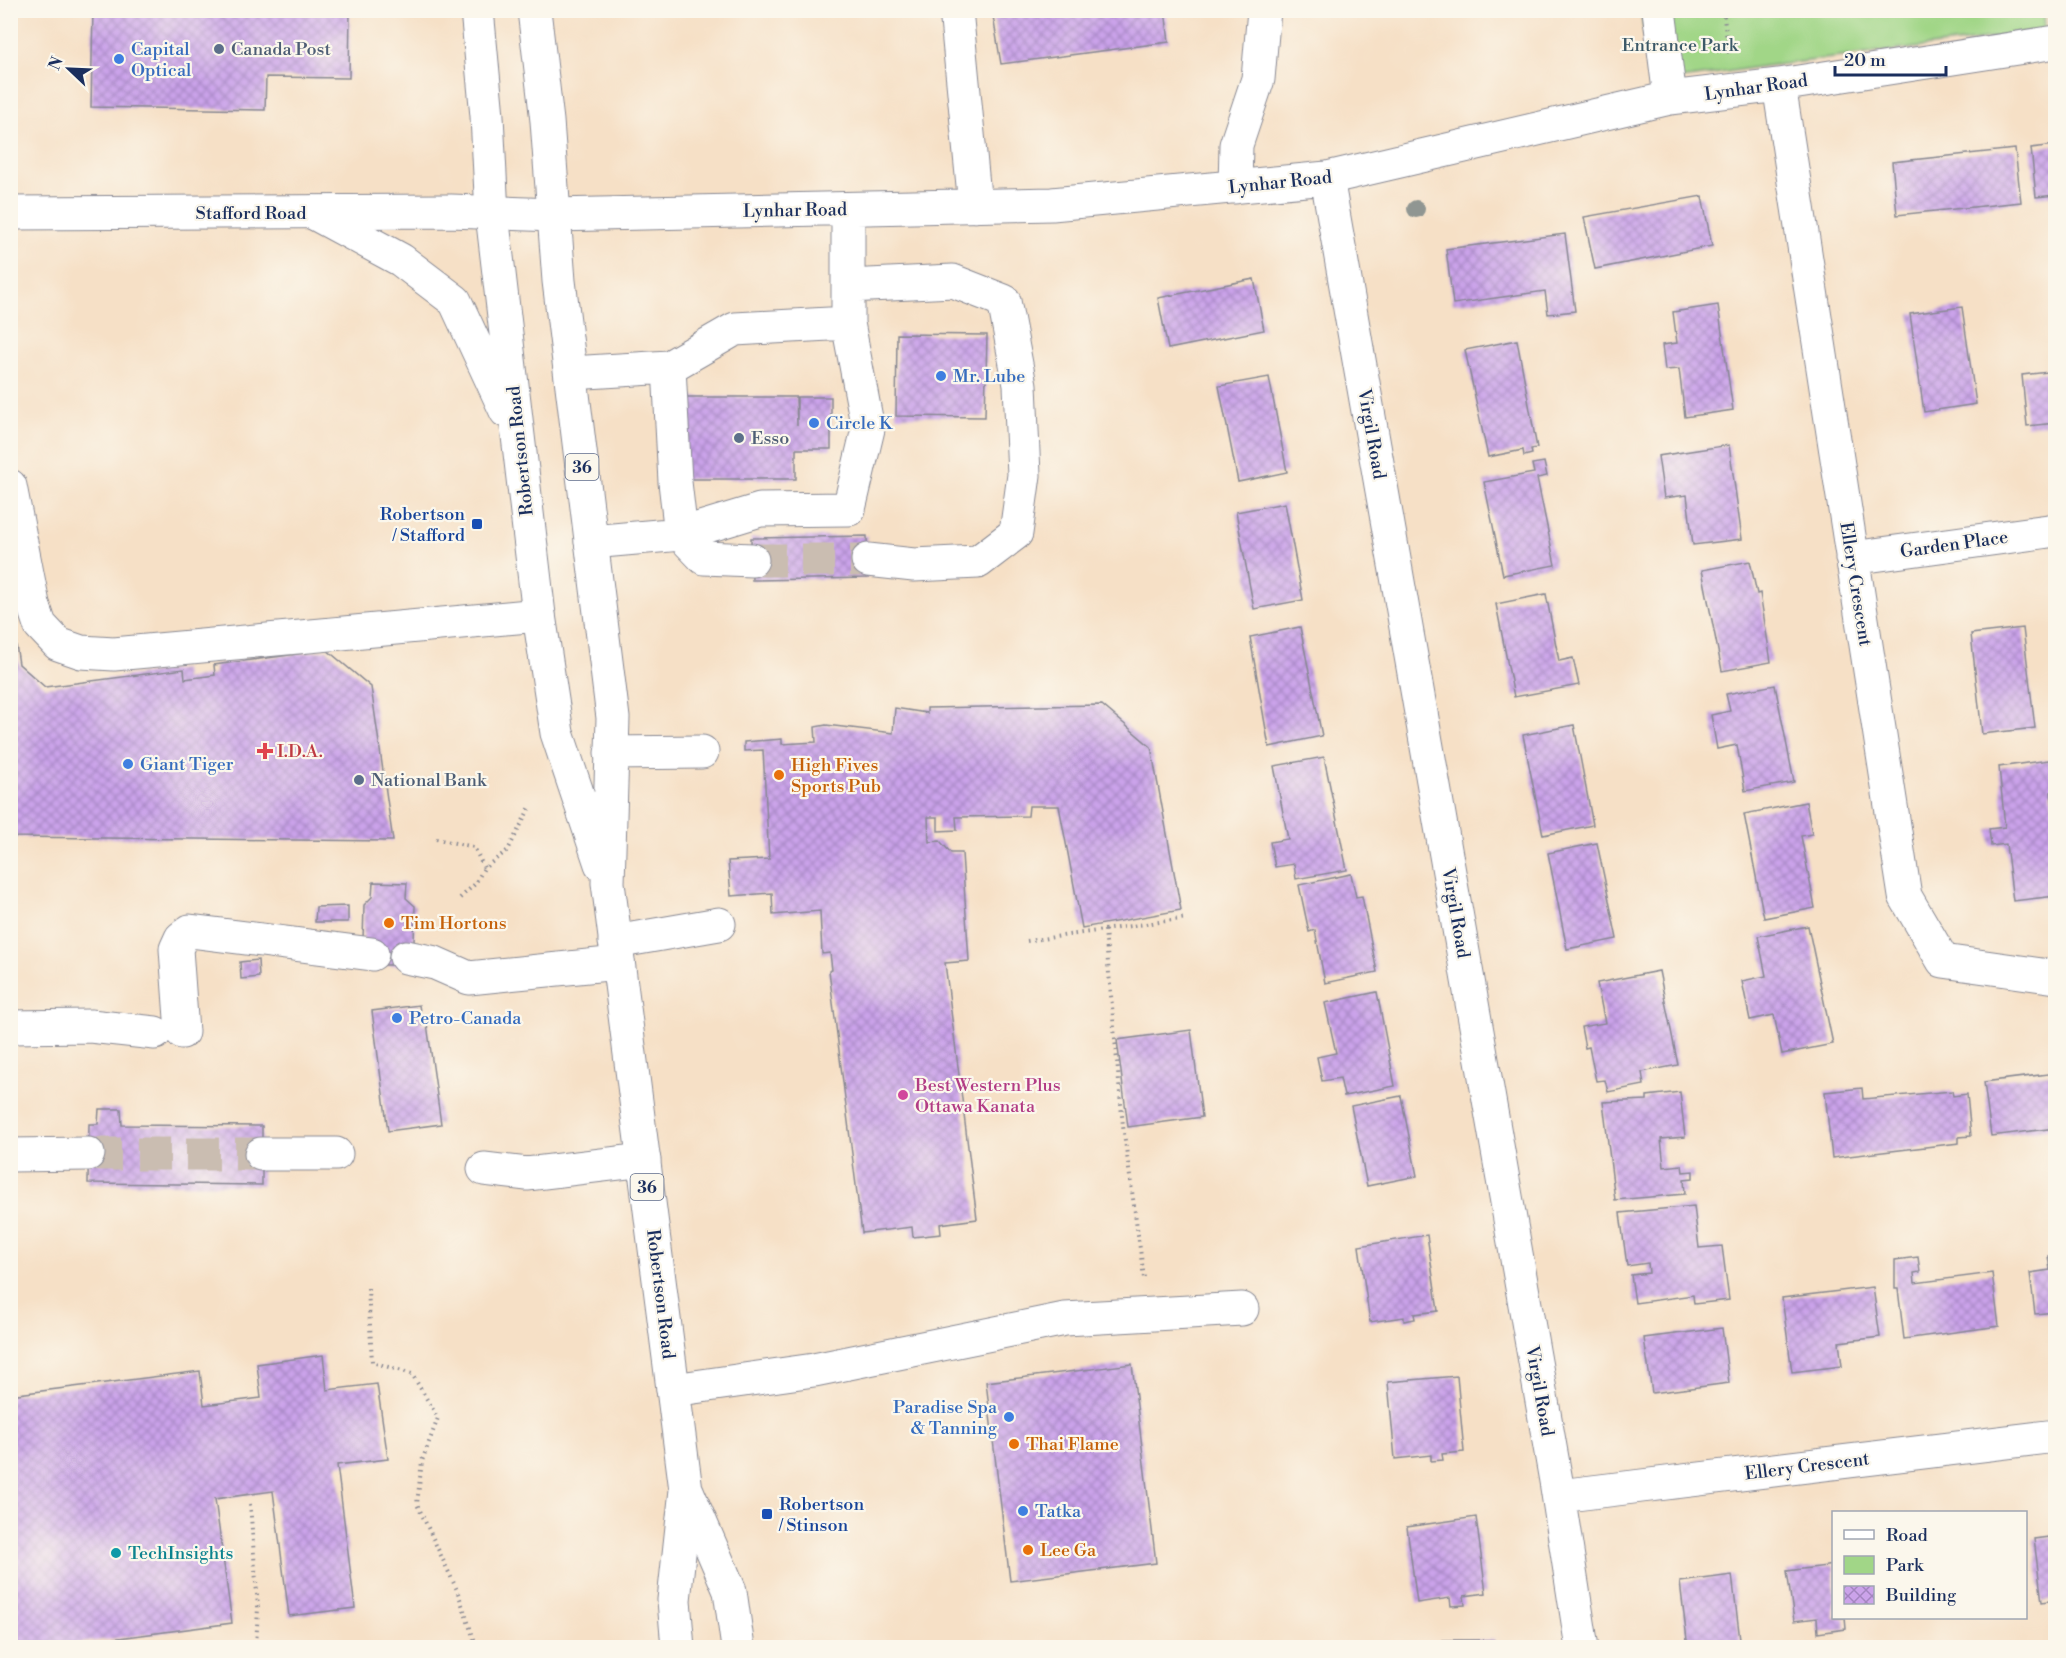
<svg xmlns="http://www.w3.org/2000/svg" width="2066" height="1658" viewBox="0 0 2066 1658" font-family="'Libre Bodoni',serif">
  <defs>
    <pattern id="building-cross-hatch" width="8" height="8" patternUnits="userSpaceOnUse" patternTransform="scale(1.5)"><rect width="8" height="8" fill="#cba3ea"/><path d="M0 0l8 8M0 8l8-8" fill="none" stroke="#a485c1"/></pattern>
  </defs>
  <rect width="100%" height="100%" fill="#fbf7ec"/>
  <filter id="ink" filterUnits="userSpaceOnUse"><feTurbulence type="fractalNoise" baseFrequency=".0167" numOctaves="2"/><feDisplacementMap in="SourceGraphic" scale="12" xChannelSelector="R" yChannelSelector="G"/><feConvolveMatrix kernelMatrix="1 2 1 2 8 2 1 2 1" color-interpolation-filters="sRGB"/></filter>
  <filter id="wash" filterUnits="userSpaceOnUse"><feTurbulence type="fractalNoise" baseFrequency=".008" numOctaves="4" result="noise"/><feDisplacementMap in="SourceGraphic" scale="24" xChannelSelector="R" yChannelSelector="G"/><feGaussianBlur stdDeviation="1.35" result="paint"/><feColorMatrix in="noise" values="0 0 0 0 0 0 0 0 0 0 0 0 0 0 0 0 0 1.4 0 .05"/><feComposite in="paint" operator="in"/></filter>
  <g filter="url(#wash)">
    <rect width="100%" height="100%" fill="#f6e0c6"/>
    <path fill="#a1d687" stroke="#5e8272" stroke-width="1.5" d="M1641 11H2044L2045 32 1758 67 1651 84Z"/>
    <g id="blocks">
      <path fill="url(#building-cross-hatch)" d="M93 10H350L349 78 266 77 265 110 91 107Z
        M992 10H1165L1169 42 1001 64Z
        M2056 145V195L2036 197 2031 148Z
        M2015 149 2021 202 1897 215 1892 162Z
        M1702 196 1712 246 1595 269 1584 217Z
        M1565 234 1575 311 1548 314 1545 291 1453 304 1446 249Z
        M1254 279 1264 330 1168 349 1158 298Z
        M1718 305 1733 410 1685 417 1679 369 1665 370 1662 345 1677 343 1673 312Z
        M1962 307 1976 404 1924 412 1910 314Z
        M897 334 987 335 985 417 896 416Z
        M1517 340 1537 448 1531 449 1532 454 1524 456 1523 450 1488 457 1465 350Z
        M2056 371V423L2027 426 2022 375Z
        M1269 377 1287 472 1238 482 1219 386Z
        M682 397H796L797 425V397H831V449H796V479H682Z
        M1729 445 1742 539 1693 545 1687 495 1664 498 1658 456Z
        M1544 462 1547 476 1537 478 1555 565 1503 575 1484 482 1534 473 1532 464Z
        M1285 503 1303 600 1254 609 1236 512Z
        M867 536 868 578 752 580 751 538Z
        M1750 561 1757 594 1760 593 1771 662 1722 671 1702 570Z
        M1546 594 1559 661 1573 658 1579 685 1514 697 1496 604Z
        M10 605 19 664 45 687 184 669 185 679 215 675 214 665 327 650 371 687 393 841 10 837Z
        M1300 627 1322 736 1269 747 1250 637Z
        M2023 628 2035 728 1982 734 1971 634Z
        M1775 685 1794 782 1745 791 1737 745 1717 749 1711 715 1730 711 1726 694Z
        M1102 705 1151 747 1181 910 1082 928 1059 806H1029L1028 816 956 817 957 830 938 831V817H928L929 842 940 841 951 853H962L969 961 945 963 977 1219 940 1224 941 1234 913 1237 912 1227 862 1233 829 971 832 970 830 953 822 954 820 911 773 915 772 893 731 896 728 861 769 859 763 750 744 751V742L782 739V744L816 742 815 727 826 725 893 733 895 708 927 713V708Z
        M1574 725 1593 825 1543 835 1523 735Z
        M1324 757 1347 870 1296 879 1294 864 1275 867 1270 842 1288 839 1274 766Z
        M2056 759V792H2051L2056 831V896L2013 901 2006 844 1991 846 1989 829 2005 827 1999 767Z
        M1806 802 1812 834 1801 836 1815 908 1764 918 1744 814Z
        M1597 843 1617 939 1567 949 1548 853Z
        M1351 874 1356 897 1362 896 1377 972 1325 983 1315 930 1309 932 1299 885Z
        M373 882 407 883 406 898 415 906 414 942 406 965H371L363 940 364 905 372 897Z
        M348 906V922H315L316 907Z
        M1808 926 1833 1044 1782 1054 1774 1015 1750 1020 1742 981 1766 976 1758 936Z
        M258 960 259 977 241 979 240 962Z
        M1659 971 1678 1065 1642 1072 1644 1085 1608 1092 1605 1080 1596 1081 1589 1047 1585 1048 1581 1027 1605 1023 1597 983Z
        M1377 992 1395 1086 1344 1096 1340 1078 1322 1081 1317 1057 1336 1053 1325 1003Z
        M419 1005 422 1025 427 1024 441 1124 388 1131 372 1011Z
        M1191 1030 1202 1117 1128 1127 1117 1040Z
        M2056 1073V1128L1991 1136 1984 1082Z
        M1862 1088 1863 1099 1952 1091 1953 1096 1967 1094 1971 1136 1959 1137V1143L1832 1158 1825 1092Z
        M1680 1092 1685 1137 1661 1139 1664 1167 1682 1165 1683 1172 1693 1171V1178L1684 1179 1685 1194 1615 1200 1603 1102 1647 1100V1096Z
        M1401 1096 1417 1176 1367 1186 1351 1106Z
        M99 1109H121L122 1125 262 1126V1185L88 1183 89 1124H98Z
        M1694 1206 1699 1248 1722 1246 1729 1300 1694 1304 1693 1295 1635 1303 1631 1275 1649 1273 1648 1263 1627 1266 1620 1213Z
        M1427 1235 1438 1311 1414 1314 1415 1319 1404 1321V1317L1370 1322 1359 1246Z
        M2056 1255V1312L2035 1314 2030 1273 2050 1270 2048 1256Z
        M1918 1257 1920 1272 1914 1273 1915 1283 1992 1273 1999 1326 1904 1339 1898 1289H1895V1260Z
        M1873 1287 1880 1337 1839 1342 1842 1366 1792 1372 1782 1298Z
        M1722 1328 1729 1383 1652 1393 1644 1338Z
        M323 1355 327 1390 377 1384 388 1459 337 1465 355 1608 289 1616 273 1491 215 1499 232 1623 43 1648H10V1395L200 1371 204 1405 261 1398 257 1364Z
        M1132 1364 1156 1563 1010 1581 986 1382Z
        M1457 1376 1464 1452 1442 1454 1443 1460 1431 1461V1455L1395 1459 1388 1382Z
        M1476 1517 1486 1593 1464 1596 1465 1605 1451 1606 1450 1598 1417 1603 1407 1527Z
        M2056 1536V1600L2042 1602 2034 1539Z
        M1834 1565V1618H1845L1846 1629 1818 1633 1817 1618 1794 1621 1787 1571Z
        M1732 1575 1741 1648H1688L1680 1582Z
        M1443 1640H1494V1648H1443Z"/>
    </g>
  </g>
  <g filter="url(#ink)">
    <use href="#blocks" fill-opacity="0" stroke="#888892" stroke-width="1.5"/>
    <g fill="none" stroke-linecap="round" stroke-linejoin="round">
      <path stroke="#cabdb1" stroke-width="33" stroke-dasharray="33 16" stroke-linecap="butt" d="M752 560H868
        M88 1154H261"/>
      <g stroke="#888892" stroke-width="35">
        <path id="minor" d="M956 10 975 206
          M1659 10 1670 98
          M1779 85 1905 896 1943 961 2056 977
          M1327 178 1556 1481 1582 1648
          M1235 187 1236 145 1258 79 1264 10
          M10 213 451 211 554 215 1052 204 1327 178 1670 98 1779 85 2056 42
          M848 286 953 281 1004 301 1020 385 1024 475 1016 533 978 562 914 565 868 560
          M571 373 669 367
          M10 486 33 604 40 625 58 644 81 652 114 654 539 615
          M591 542 681 534 675 482 669 367 735 329 848 323V209
          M1852 558 2056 530
          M752 560 704 558 681 534 760 510 849 509 868 429 848 323
          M611 753 702 752
          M615 942 719 924
          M406 957 435 963 469 978 618 963
          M10 1027 90 1026 155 1033
          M182 1032 176 949 181 938 190 931 372 954
          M261 1154H336
          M10 1155 88 1154
          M484 1169 527 1174 644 1160
          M673 1390 814 1370 1065 1319 1242 1309
          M1559 1496 2056 1436"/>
      </g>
      <g stroke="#888892" stroke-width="35">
        <path id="major" d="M477 10 487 116 492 214 539 615 557 733 601 864
          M534 10 547 121 559 281 613 718 608 883 686 1490 674 1600 678 1648
          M312 212 401 260 455 301 506 411
          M687 1491 730 1591 738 1648"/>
      </g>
      <path stroke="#888892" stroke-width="4" stroke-dasharray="1.5 4.5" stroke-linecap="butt" d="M1723 10 1729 57
        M436 839 474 847 484 868
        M460 898 475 884 484 868 508 850 530 807
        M1105 930 1123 1126 1144 1278
        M1027 941 1187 918
        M368 1288 372 1362 412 1374 438 1418 422 1461 417 1504 457 1590 477 1648
        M250 1504 258 1607 256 1648"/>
      <use href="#minor" stroke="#fff" stroke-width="33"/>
      <use href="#major" stroke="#fff" stroke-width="33"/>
    </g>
    <circle fill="#909692" cx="1416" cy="209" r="9"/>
  </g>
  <g fill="#5c6f8a" stroke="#fbf7ec" stroke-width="2">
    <circle cx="219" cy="49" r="6"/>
    <circle cx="739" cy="438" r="6"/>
    <circle cx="359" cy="780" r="6"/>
  </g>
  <g fill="#3f7fe0" stroke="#fbf7ec" stroke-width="2">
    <circle cx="119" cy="59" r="6"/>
    <circle cx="941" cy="376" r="6"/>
    <circle cx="814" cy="423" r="6"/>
    <circle cx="128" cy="764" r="6"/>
    <circle cx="397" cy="1018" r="6"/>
    <circle cx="1009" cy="1417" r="6"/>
    <circle cx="1023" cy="1511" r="6"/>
  </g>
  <g fill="#1a4fb4" stroke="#fbf7ec" stroke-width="2">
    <rect x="471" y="518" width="12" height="12" rx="3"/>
    <rect x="761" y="1508" width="12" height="12" rx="3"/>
  </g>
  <path fill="#e0444e" stroke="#fbf7ec" stroke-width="2" d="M262 742h6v6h6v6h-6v6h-6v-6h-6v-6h6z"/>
  <g fill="#e8710a" stroke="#fbf7ec" stroke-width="2">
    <circle cx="779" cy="775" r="6"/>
    <circle cx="389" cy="923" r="6"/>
    <circle cx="1014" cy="1444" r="6"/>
    <circle cx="1028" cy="1550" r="6"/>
  </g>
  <circle fill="#d1479c" stroke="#fbf7ec" stroke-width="2" cx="903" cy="1095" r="6"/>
  <circle fill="#0f9aa8" stroke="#fbf7ec" stroke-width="2" cx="116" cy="1553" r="6"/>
  <g text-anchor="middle" stroke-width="4.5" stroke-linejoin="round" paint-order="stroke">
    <g fill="#fbf7ec" stroke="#5e6b89" stroke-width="1.5">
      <rect x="565.5" y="454" width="33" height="26" rx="4.5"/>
      <rect x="630.5" y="1174" width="33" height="26" rx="4.5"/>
    </g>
    <g font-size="16" font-weight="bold" fill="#1b2f5e">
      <text x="582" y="473">36</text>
      <text x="647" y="1193">36</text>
    </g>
    <g font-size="18" fill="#3c5968" stroke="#fbf7ec">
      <text x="1680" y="51">Entrance Park</text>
    </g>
    <g font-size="18" fill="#366cbe" stroke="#fbf7ec" text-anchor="start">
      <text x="131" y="55">Capital<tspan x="131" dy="21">Optical</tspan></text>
      <text x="953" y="382">Mr. Lube</text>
      <text x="826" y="429">Circle K</text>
      <text x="140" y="770">Giant Tiger</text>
      <text x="409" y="1024">Petro-Canada</text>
      <text x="997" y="1413" text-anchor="end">Paradise Spa<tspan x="997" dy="21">&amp; Tanning</tspan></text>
      <text x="1035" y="1517">Tatka</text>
    </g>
    <g font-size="18" fill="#4e5e75" stroke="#fbf7ec" text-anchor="start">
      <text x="231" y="55">Canada Post</text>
      <text x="751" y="444">Esso</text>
      <text x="371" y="786">National Bank</text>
    </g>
    <g font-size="18" fill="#1b2f5e" stroke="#fbf7ec">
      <text transform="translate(1756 87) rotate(-8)" y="6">Lynhar Road</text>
      <text transform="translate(1280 182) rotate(-6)" y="6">Lynhar Road</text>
      <text transform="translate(795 210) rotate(-1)" y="6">Lynhar Road</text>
      <text x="251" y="219">Stafford Road</text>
      <text transform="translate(1372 434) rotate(80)" y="6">Virgil Road</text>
      <text transform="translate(520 451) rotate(-96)" y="6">Robertson Road</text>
      <text transform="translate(1954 544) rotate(-8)" y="6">Garden Place</text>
      <text transform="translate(1856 584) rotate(81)" y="6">Ellery Crescent</text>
      <text transform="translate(1456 913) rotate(80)" y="6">Virgil Road</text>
      <text transform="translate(661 1294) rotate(83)" y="6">Robertson Road</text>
      <text transform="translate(1540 1391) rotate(80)" y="6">Virgil Road</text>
      <text transform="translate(1807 1466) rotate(-7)" y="6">Ellery Crescent</text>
    </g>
    <g font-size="18" fill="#164399" stroke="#fbf7ec" text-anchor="end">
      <text x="465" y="520">Robertson<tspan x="465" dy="21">/ Stafford</tspan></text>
      <text x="779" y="1510" text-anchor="start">Robertson<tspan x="779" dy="21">/ Stinson</tspan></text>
    </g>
    <g font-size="18" fill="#be3a42" stroke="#fbf7ec" text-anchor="start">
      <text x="277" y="757">I.D.A.</text>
    </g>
    <g font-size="18" fill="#c56008" stroke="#fbf7ec" text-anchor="start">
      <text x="791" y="771">High Fives<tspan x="791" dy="21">Sports Pub</tspan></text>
      <text x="401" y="929">Tim Hortons</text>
      <text x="1026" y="1450">Thai Flame</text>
      <text x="1040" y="1556">Lee Ga</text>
    </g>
    <g font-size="18" fill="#b23c85" stroke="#fbf7ec" text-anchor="start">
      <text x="915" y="1091">Best Western Plus<tspan x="915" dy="21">Ottawa Kanata</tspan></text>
    </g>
    <g font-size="18" fill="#0d838f" stroke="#fbf7ec" text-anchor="start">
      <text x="128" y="1559">TechInsights</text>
    </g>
  </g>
  <rect width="2066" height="1658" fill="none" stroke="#fbf7ec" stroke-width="36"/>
  <rect x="1832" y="1511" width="195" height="108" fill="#fbf7ec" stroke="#a1a7b3" stroke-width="1.5"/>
  <rect x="1844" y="1530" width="30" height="9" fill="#ffffff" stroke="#a1a7b3" stroke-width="1.5"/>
  <text x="1886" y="1541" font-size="18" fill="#1b2f5e">Road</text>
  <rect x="1844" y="1556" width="30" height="18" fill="#a1d687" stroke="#a1a7b3" stroke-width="1.5"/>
  <text x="1886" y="1571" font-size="18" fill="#1b2f5e">Park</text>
  <rect x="1844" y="1586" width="30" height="18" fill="url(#building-cross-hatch)" stroke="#a1a7b3" stroke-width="1.5"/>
  <text x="1886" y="1601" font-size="18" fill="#1b2f5e">Building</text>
  <g transform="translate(69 69) rotate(293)" stroke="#fbf7ec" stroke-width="4.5" paint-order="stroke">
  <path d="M0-4.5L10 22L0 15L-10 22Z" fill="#1b2f5e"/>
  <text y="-9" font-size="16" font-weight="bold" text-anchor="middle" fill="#1b2f5e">N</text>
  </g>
  <path d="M1835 66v9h111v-9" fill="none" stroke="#1b2f5e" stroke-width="3"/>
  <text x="1844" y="66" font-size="18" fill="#1b2f5e" stroke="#fbf7ec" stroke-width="4.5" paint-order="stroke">20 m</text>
</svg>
